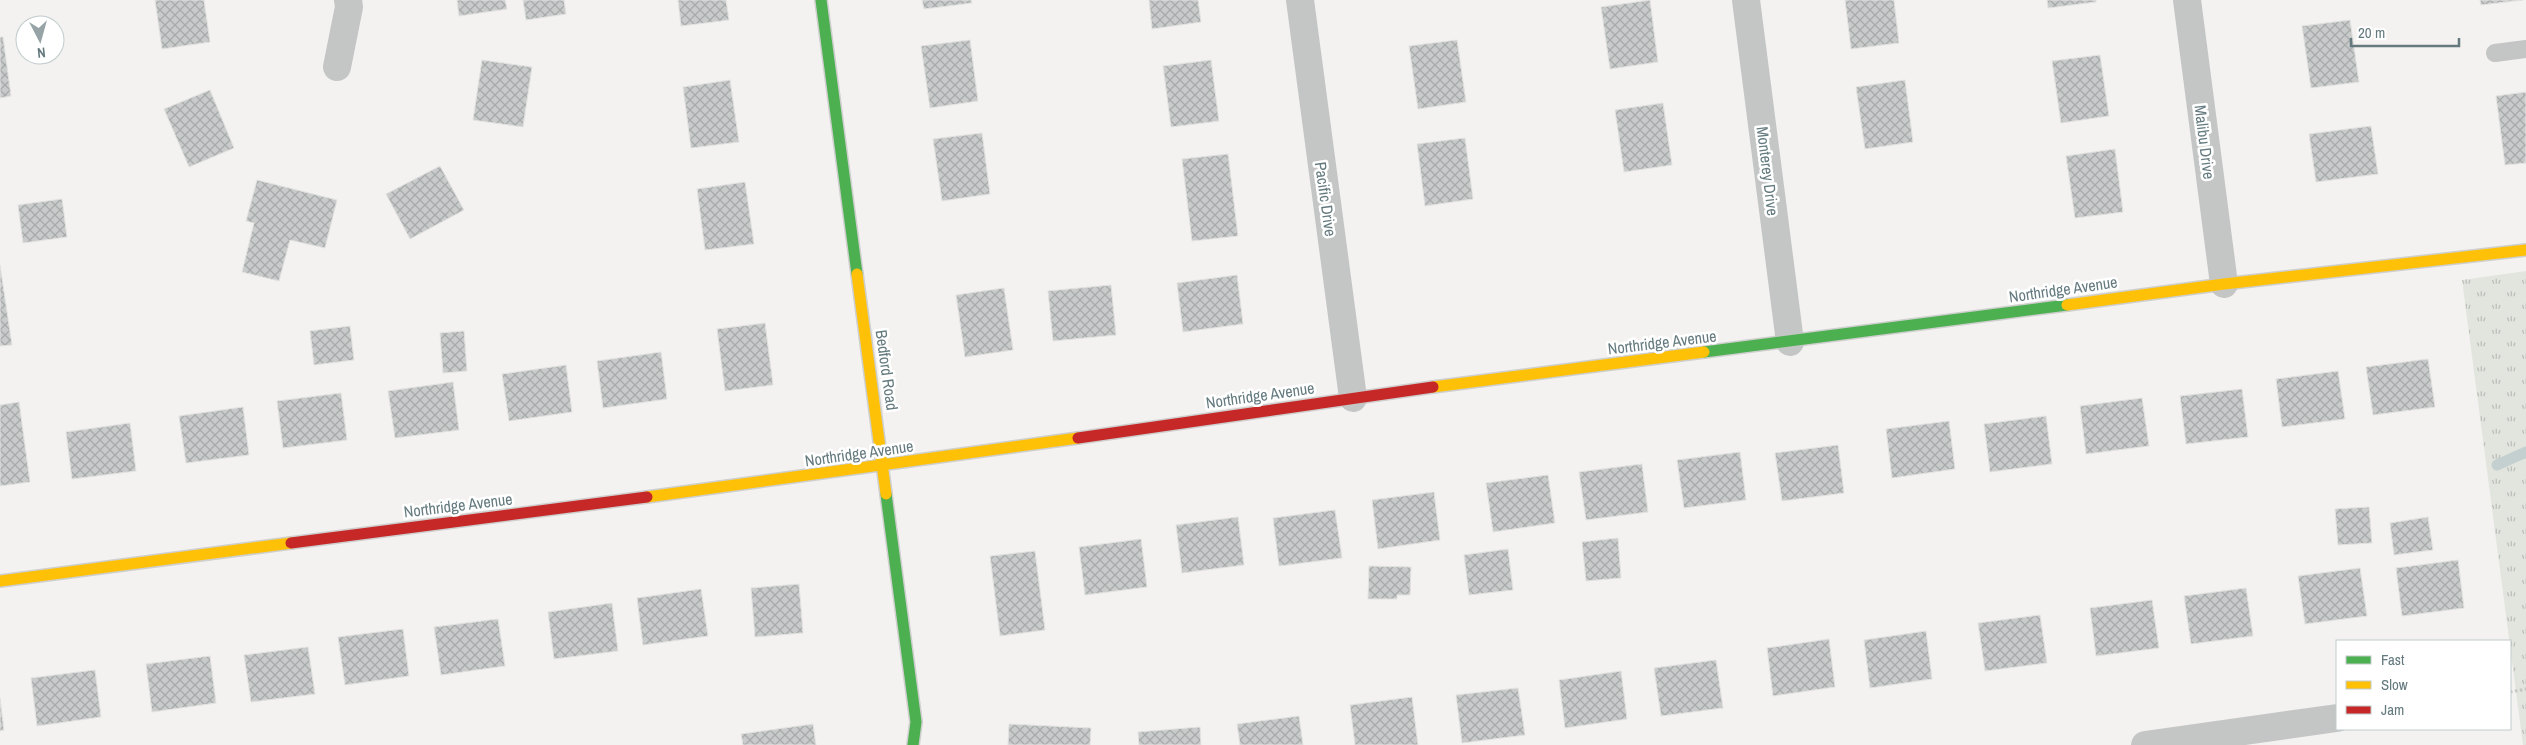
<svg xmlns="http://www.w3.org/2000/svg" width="2526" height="745" viewBox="0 0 2526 745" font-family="'Archivo Narrow',sans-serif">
  <defs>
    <pattern id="park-tufts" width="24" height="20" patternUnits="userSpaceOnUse" patternTransform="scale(1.25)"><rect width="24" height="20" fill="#e2e4de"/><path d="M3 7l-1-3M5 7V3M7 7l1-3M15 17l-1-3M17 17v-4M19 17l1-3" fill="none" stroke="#bbbeb9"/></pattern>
    <pattern id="building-cross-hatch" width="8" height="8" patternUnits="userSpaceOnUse" patternTransform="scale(1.25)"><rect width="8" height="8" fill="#c9cbcb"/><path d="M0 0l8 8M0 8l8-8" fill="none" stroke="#a7aaaa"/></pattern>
  </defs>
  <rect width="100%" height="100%" fill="#f3f2f0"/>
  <path fill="url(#park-tufts)" d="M2526 271V745H2523L2462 280Z"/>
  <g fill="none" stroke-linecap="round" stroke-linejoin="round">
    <path stroke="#c4d0d0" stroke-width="11" d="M2497 465 2526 452"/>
  </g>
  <path fill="url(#building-cross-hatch)" stroke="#e2e2e0" d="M155 0H204L210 42 162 49Z
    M457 0H505L507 9 459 16Z
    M523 0H564L566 14 526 20Z
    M678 0H726L729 20 681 26Z
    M922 0H971L972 3 924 9Z
    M1149 0H1198L1201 22 1152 29Z
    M1650 0 1658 62 1610 69 1601 7Z
    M1845 0H1894L1899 43 1851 49Z
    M2047 0H2096V2L2048 8Z
    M2480 0H2523L2481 5Z
    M2350 20 2359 82 2311 88 2302 26Z
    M0 37H3L11 96 0 98Z
    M970 40 978 101 930 108 921 46Z
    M1457 40 1466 102 1418 109 1409 46Z
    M2100 55 2109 116 2061 123 2052 61Z
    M482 60 532 67 523 127 473 120Z
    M1211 60 1219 121 1171 127 1163 66Z
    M730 80 739 142 691 148 683 87Z
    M1905 80 1913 142 1865 149 1856 87Z
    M210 90 234 148 189 167 164 109Z
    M2526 92V163L2505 165 2496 96Z
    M1663 103 1672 165 1624 172 1615 110Z
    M2371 126 2378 174 2316 182 2309 134Z
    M982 133 990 194 942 201 933 139Z
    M1465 138 1473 199 1425 206 1417 144Z
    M2115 149 2123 212 2075 218 2066 156Z
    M1228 154 1238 236 1192 241 1182 159Z
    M440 166 464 210 410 239 386 194Z
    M257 180 337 200 325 248 290 240 279 281 242 272 254 223 246 221Z
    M745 182 754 244 705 250 697 189Z
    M62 199 67 237 23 243 18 205Z
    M0 265 12 345 0 346Z
    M1237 275 1243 324 1183 332 1177 283Z
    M1111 285 1116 335 1053 341 1048 291Z
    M1004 288 1013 350 965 357 956 295Z
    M765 323 773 385 725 391 717 329Z
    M350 326 354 360 314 365 310 331Z
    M464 331 467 371 443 373 440 333Z
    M661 352 667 399 603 408 597 361Z
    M2428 359 2435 407 2373 415 2366 367Z
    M566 365 572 412 509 421 502 374Z
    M2338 371 2345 419 2282 427 2276 379Z
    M453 382 459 430 395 438 388 391Z
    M2242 389 2248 437 2186 444 2180 396Z
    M341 393 347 440 283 448 277 401Z
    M2142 398 2149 446 2086 454 2080 406Z
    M19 402 30 482 0 486V405Z
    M243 407 249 455 186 463 179 416Z
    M2046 416 2052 464 1990 472 1984 424Z
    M1949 421 1955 469 1892 478 1886 429Z
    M130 423 136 471 72 479 66 432Z
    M1838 445 1844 493 1782 501 1775 453Z
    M1740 452 1746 500 1684 508 1677 460Z
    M1642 464 1648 512 1586 520 1579 472Z
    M1548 475 1555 523 1493 532 1486 483Z
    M1434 492 1440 540 1378 549 1372 500Z
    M2369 507 2372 543 2338 545 2335 509Z
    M1335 510 1342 558 1279 566 1273 518Z
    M1238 517 1244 565 1182 573 1176 525Z
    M2428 517 2433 550 2394 555 2390 523Z
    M1618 538 1621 578 1586 581 1582 542Z
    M1141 539 1147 587 1085 595 1079 547Z
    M1508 549 1513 590 1469 595 1464 555Z
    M1035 551 1045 630 1000 636 990 556Z
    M2458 560 2464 608 2402 616 2396 568Z
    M1369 566 1411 567 1410 595H1397V599H1368Z
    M2360 568 2367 616 2305 624 2298 576Z
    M799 584 803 633 755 637 751 588Z
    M2246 588 2253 636 2191 644 2184 596Z
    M701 589 708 636 643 645 637 598Z
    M2152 600 2159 648 2096 656 2090 608Z
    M612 603 618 651 554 659 548 612Z
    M2040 615 2047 663 1985 671 1978 623Z
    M498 619 505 666 441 675 434 627Z
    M403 629 409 676 345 685 338 637Z
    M1926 631 1932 679 1870 688 1864 640Z
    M1829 639 1835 687 1773 696 1767 648Z
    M308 647 315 694 251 702 244 655Z
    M210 656 216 703 152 712 146 664Z
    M1716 660 1723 708 1661 716 1654 668Z
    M95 670 101 717 37 726 31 678Z
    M1621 671 1627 719 1565 728 1559 680Z
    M1518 688 1525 735 1462 743 1456 695Z
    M1412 697 1418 745H1355L1350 705Z
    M0 698 4 730 0 731Z
    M1299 716 1303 745H1240L1237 724Z
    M813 724 816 745H743L741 734Z
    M1009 724 1091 728 1090 745H1008Z
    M1200 727 1201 745H1139L1138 732Z"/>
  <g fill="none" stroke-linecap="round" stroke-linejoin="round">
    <g stroke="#cecfce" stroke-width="14">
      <path id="fast" d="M821 0 857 274
        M1704 352 2067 305
        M886 494 916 722 913 745"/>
    </g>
    <g stroke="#cecfce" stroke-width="14">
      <path id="slow" d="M857 274 886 494
        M2067 305 2224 284 2526 250
        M1433 387 1704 352
        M647 497 1078 438
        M0 581 291 543"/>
    </g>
    <g stroke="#cecfce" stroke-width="14">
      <path id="jam" d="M1078 438 1433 387
        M291 543 647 497"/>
    </g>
    <path stroke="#c3c4c4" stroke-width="3" stroke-dasharray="2.5 2.5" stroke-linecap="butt" d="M2510 692 2526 689"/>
    <path stroke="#c4c6c6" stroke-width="18" d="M2495 53 2526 49"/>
    <path stroke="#c4c6c6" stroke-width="28" d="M1300 0 1353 398
      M1746 0 1790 342
      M2187 0 2224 284
      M337 67 349 7 348 0
      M2145 745 2337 718"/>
    <use href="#fast" stroke="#4caf50" stroke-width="11"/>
    <use href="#slow" stroke="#ffc107" stroke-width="11"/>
    <use href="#jam" stroke="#c62828" stroke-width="11"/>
  </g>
  <g text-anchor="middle" stroke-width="5" stroke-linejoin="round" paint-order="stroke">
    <g font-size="16" fill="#647a7f" stroke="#fff">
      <text transform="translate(2205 142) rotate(83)" y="6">Malibu Drive</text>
      <text transform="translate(1768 171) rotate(83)" y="6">Monterey Drive</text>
      <text transform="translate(1326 199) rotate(82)" y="6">Pacific Drive</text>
      <text transform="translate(2063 289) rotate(-8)" y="6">Northridge Avenue</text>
      <text transform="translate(1662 342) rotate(-7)" y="6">Northridge Avenue</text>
      <text transform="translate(887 370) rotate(82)" y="6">Bedford Road</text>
      <text transform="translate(1260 395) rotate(-8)" y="6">Northridge Avenue</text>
      <text transform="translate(859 453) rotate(-8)" y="6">Northridge Avenue</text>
      <text transform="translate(458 505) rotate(-7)" y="6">Northridge Avenue</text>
    </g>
  </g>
  <rect x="2336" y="640" width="175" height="90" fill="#ffffff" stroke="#c1cacc"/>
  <rect x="2346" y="656" width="25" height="8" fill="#4caf50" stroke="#c1cacc"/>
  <text x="2381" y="665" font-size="15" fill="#647a7f">Fast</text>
  <rect x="2346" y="681" width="25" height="8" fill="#ffc107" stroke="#c1cacc"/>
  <text x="2381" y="690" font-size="15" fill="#647a7f">Slow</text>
  <rect x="2346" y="706" width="25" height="8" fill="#c62828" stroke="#c1cacc"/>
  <text x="2381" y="715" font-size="15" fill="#647a7f">Jam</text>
  <g transform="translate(40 40) rotate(174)"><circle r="24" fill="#ffffff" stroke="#c1cacc"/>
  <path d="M0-4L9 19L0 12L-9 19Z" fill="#96a4a7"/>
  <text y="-8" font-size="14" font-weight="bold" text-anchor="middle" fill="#647a7f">N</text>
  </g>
  <path d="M2351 38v8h108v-8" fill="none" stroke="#647a7f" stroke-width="2.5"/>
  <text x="2358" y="38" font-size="15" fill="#647a7f" stroke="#ffffff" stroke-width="4" paint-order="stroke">20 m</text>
</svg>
